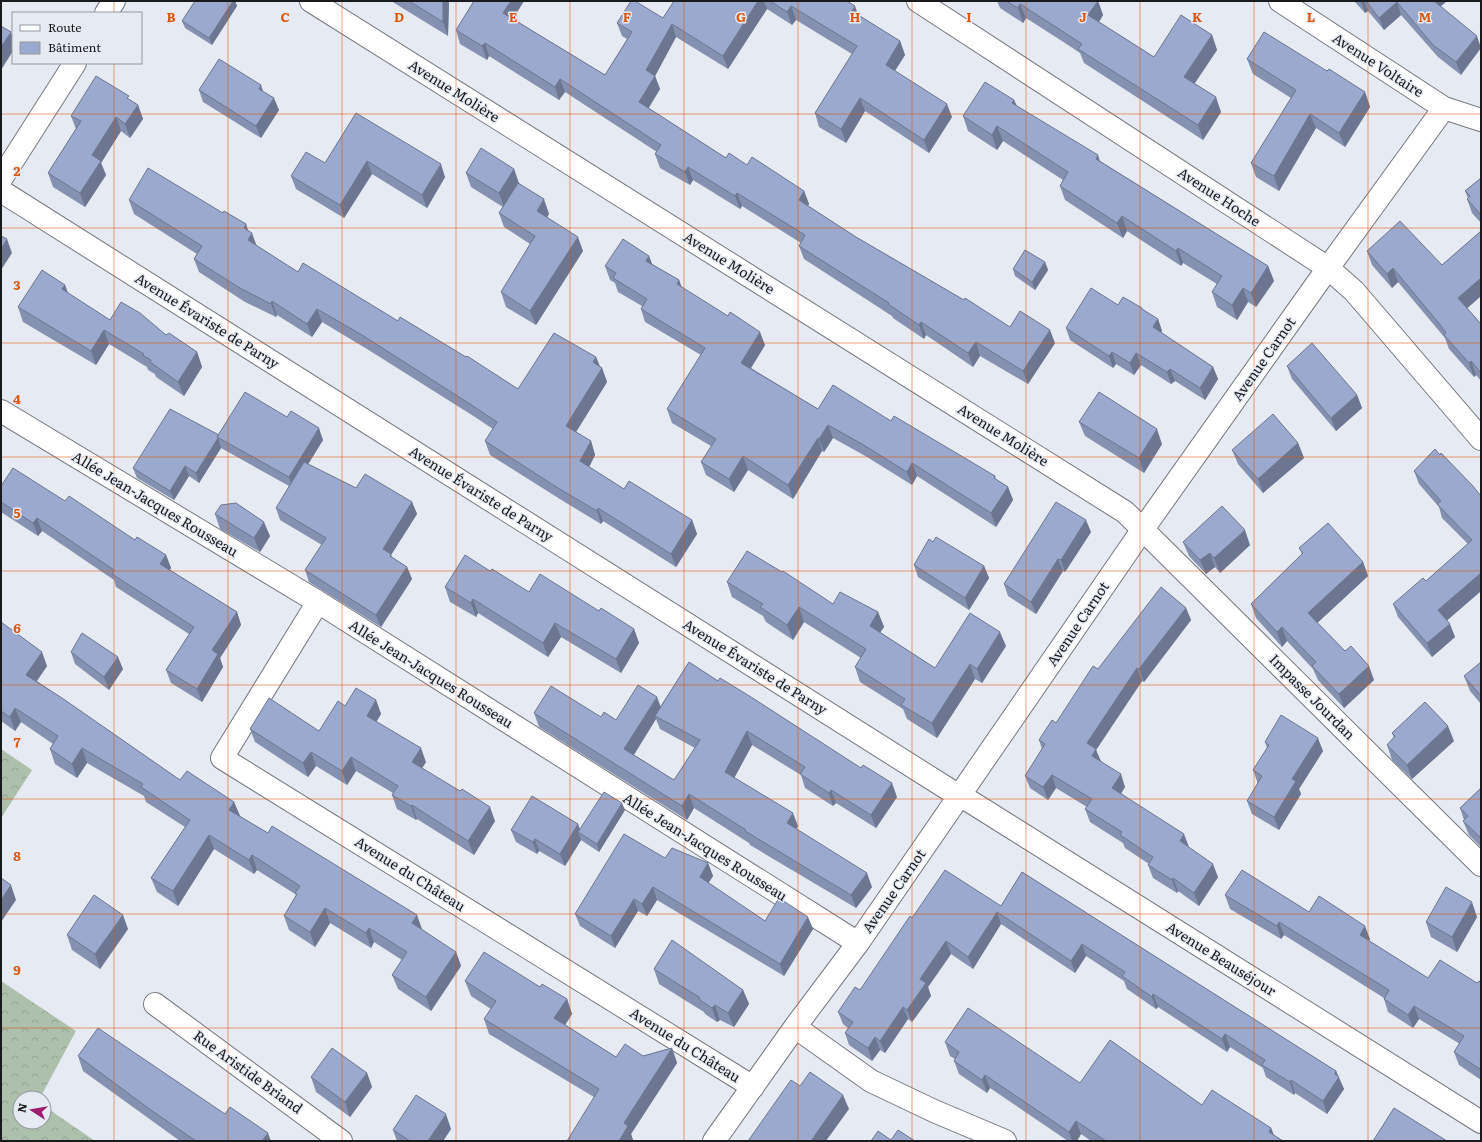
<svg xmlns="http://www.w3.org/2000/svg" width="1482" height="1142" viewBox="0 0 1482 1142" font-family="Literata,serif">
  <defs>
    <pattern id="forest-crowns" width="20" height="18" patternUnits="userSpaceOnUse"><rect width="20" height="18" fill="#acc0ab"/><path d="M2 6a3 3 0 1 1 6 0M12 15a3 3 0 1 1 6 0" fill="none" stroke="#93a493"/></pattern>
  </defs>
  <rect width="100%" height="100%" fill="#e6eaf2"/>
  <path fill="url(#forest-crowns)" d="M1 749 32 770 1 818Z
    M1 981 76 1031 40 1098H20V1122H44V1106L95 1141H1Z"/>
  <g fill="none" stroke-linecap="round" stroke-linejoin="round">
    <g stroke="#75787f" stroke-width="24">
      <path id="minor" d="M311 1 1125 512 1481 865
        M918 1 1328 268 1354 291 1481 439
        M1280 1 1444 108 1481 120
        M106 13 114 1
        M1 179 75 63
        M1 191 948 789 971 802 1481 1122
        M1 411 318 602 858 943
        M318 602 222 758 753 1087
        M155 1004 341 1141
        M795 1027 871 1081 934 1111 1005 1141
        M714 1141 795 1027 858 943 1143 529 1328 268 1444 108"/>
    </g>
    <use href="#minor" stroke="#fff" stroke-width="22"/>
  </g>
  <path fill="#8491b0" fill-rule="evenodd" d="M195 1H235L237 6 212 45 185 28 182 21Z
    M391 1H449L448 36Z
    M474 1H524L513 19 605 75 627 39 622 36 617 23 663 18 674 1H847L858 15 900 41 905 55 895 71 952 117 929 153 865 111 846 143 819 127 815 113 852 54 796 20 792 25 767 9 728 69 676 37 655 76 660 89 648 108 726 158 747 165 804 191 809 204 808 206 856 237 964 300 1010 327 1055 343 1028 384 980 356 973 367 926 335 924 339 893 318 892 316 804 259 799 246 801 243 742 206 740 209 693 180 690 185 660 168 655 154 657 152 565 92 559 100 489 56 487 60 460 44 456 30Z
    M997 1H1098L1103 15 1099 22 1154 57 1212 35 1217 50 1194 84 1221 112 1203 140 1084 63 1080 53 1065 43 1026 18 1023 23 1000 8Z
    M1354 1H1447L1441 6 1461 75 1438 57 1401 15 1384 30 1368 11 1365 13Z
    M1247 59 1327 71 1365 92 1370 107 1345 147 1316 128 1279 191 1256 177 1251 163 1291 98 1253 74Z
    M199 90 263 91 279 110 261 138 203 102Z
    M130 100 138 105 143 119 130 138 121 131 101 163 106 175 85 207 53 187 48 173 76 129 71 116Z
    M1014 100 1017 106 1100 161 1268 266 1274 281 1256 307 1248 302 1237 320 1217 307 1212 292 1217 284 1183 263 1181 266 1127 231 1123 238 1065 200 1060 186 1063 180 1003 141 997 150 968 131 963 116Z
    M356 113 445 177 427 208 372 174 344 218 296 189 291 176 325 163Z
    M514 169 519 183 549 214 547 217 583 251 536 325 506 307 501 292 530 244 504 227 499 213 503 207 471 187 466 173Z
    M1481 178V223L1472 213 1467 199 1468 198 1465 191Z
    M129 200 223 213 246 224 248 231 257 246 298 272 398 321 518 389 596 357 600 367 602 368 607 382 576 432 591 441 595 455 589 467 624 489 692 520 697 534 676 567 603 521 601 524 563 501 490 455 485 441 493 429 475 417 367 349 322 322 312 337 277 315 276 317 245 302 199 272 194 259 197 254 134 214Z
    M1481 231V296L1467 308 1481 324V381L1476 375 1474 377 1449 349 1445 338 1398 282 1392 288 1372 265 1367 251 1442 265Z
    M649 256 652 264 679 280 681 287 765 345 751 368 818 409 891 421 995 476 996 479 1008 487 1013 500 996 527 917 476 912 485 867 457 833 438 824 452 822 451 793 499 748 470 734 492 706 475 701 462 711 446 672 423 667 409 701 355 645 322 641 309 642 306 618 292 615 283 610 280 605 266Z
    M1045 262 1048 270 1035 290 1015 276 1013 269Z
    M65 285 68 293 110 320 166 335 197 352 202 367 184 396 156 377 155 374 148 370 147 367 109 344 96 365 23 322 18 307Z
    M1118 305 1143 310 1158 319 1162 331 1161 333 1213 367 1218 379 1205 400 1175 381 1171 384 1141 365 1134 375 1116 364 1113 368 1070 340 1066 328Z
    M1287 366 1357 395 1362 408 1336 431 1292 379Z
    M1079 422 1162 444 1144 473 1085 436Z
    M219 435 323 440 308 464 356 488 412 502 417 514 391 555 392 557 407 567 412 579 381 627 309 582 305 570 322 545 280 520 276 508 289 486 221 448 199 483 189 476 174 500 137 478 133 468Z
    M1298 443 1304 458 1263 493 1238 464 1232 450Z
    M1440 455 1481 496V591L1447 620 1455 637 1432 657 1398 617 1393 604 1426 581 1468 544 1442 518 1439 507 1419 484 1414 471Z
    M65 501 135 540 166 555 171 568 170 570 237 612 241 625 220 658 223 667 202 702 171 683 166 670 189 634 116 587 114 580 42 531 38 536 1 512V502Z
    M215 514 270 536 260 552 220 529Z
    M1091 532 1065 572 1063 571 1036 614 1008 596 1004 584Z
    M933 542 984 566 989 578 969 610 918 577 914 565Z
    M1183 542 1250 545 1220 573 1215 567 1206 574 1189 556Z
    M1299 548 1363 562 1368 576 1317 623 1374 680 1344 708 1318 680 1313 669 1287 641 1282 647 1256 618 1251 604 1302 554Z
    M490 571 529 592 599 611 634 629 639 643 621 673 561 637 548 657 478 613 476 617 450 602 445 587Z
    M727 582 833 604 878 612 884 627 880 632 935 668 1006 646 982 683 975 679 937 738 907 719 903 709 860 682 855 667 861 658 804 622 793 640 766 622 763 616 732 597Z
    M1186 608 1191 620 1144 682 1142 681 1096 750 1101 761 1125 787 1121 793 1189 848 1218 877 1199 906 1178 891 1177 893 1153 878 1148 865 1149 864 1125 848 1123 843 1090 822 1085 809 1087 807 1056 788 1048 800 1030 788 1025 776 1042 749 1039 740 1056 723 1098 669Z
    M1 622 47 666 37 681 180 780 234 802 240 816 422 929V930L456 952 461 966 431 1011 398 989 392 975 402 960 374 942 371 948 330 923 315 947 289 930 284 916 296 895 295 894 257 870 254 874 214 849 178 906 157 892 151 878 185 827 146 802 144 796 87 763 77 778 55 764 50 749 53 744 21 722 15 731 1 721Z
    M71 652 123 669 109 690 75 664Z
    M689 662 897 797 876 828 836 803 833 806 805 788 801 775 752 745 734 778 798 826 796 829 872 887 856 908 750 845 749 843 694 808 687 820 539 727 534 713 601 717 616 720 660 707ZM656 719 660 729 695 748 674 780 634 755Z
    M1481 662V704L1470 691 1464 676Z
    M376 700 381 714 376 722 426 762 422 768 495 821 474 855 417 819 416 820 397 809 392 795 393 793 356 771 347 785 316 766 308 777 255 742 250 729 319 731 345 706Z
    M1392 733 1454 741 1412 779 1392 760 1387 745 1394 738Z
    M1265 742 1323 751 1299 789 1301 794 1279 830 1252 814 1247 801 1258 784 1253 770 1267 748Z
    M1481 788V847L1469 835 1463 821 1464 820 1460 808Z
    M625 810 599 852 581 840 565 866 539 851 537 854 516 842 511 830 578 824 580 830Z
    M665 858 708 863 713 876 708 883 765 921 813 929 784 976 657 900 647 916 638 911 615 948 580 926 575 914Z
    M1022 872 1336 1071 1344 1089 1327 1114 1295 1093 1294 1095 1266 1077 1263 1068 1230 1047 1227 1052 1158 1007 1156 1009 1127 989 1124 981 1086 956 1075 973 1001 924 973 969 951 954 928 987 931 996 912 1022 908 1019 885 1053 880 1050 872 1061 849 1045 845 1033 848 1028 843 1024 838 1012 860 990 912 918 1001 906Z
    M1225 895 1309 912 1370 939 1369 941 1428 978 1477 983 1481 982V1080L1459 1065 1454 1052 1460 1044 1419 1019 1413 1028 1388 1012 1384 999V998L1284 935 1281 939 1230 909Z
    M1477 917 1457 952 1431 937 1426 922Z
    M128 929 100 969 72 950 67 935Z
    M654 969 743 990 749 1004 734 1027 720 1020 717 1022 705 1014 704 1012 659 984Z
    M465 981 540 987 567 999 572 1014 565 1025 616 1057 643 1056 672 1048 677 1063 631 1134 633 1140 594 1097 489 1034 484 1019 491 1009 471 996Z
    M945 1042 1080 1083 1202 1105 1271 1128 1274 1135 1283 1141H1091L1081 1134 1077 1141H1068L990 1088 987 1093 959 1074 954 1061 955 1059 950 1056Z
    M78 1056 225 1114 271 1141H180L83 1071Z
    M367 1073 372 1087 350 1117 316 1092 311 1077Z
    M451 1129 443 1141H397L393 1130Z"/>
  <path fill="#6c7690" d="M233 1H235L237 6 212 45 209 38Z
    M443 1H449L448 36 443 22Z
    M511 1H524L508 26 503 13Z
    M758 1H764L767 9 728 69 723 56Z
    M1098 1 1103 15 1094 30 1088 15Z
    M1361 1H1364L1368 11 1365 13Z
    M1432 1H1447L1435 11Z
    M1397 2 1401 15 1384 30 1379 18Z
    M1020 4 1026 18 1023 23 1018 8Z
    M791 6 796 20 792 25 787 12Z
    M855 6 860 20 852 11Z
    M672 24 676 37 655 76 660 89 644 116 639 102 646 70Z
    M11 32 13 39V51L1 70V47Z
    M1212 35 1217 50 1189 92 1184 77Z
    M1477 36 1481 48 1461 75 1456 62Z
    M900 41 905 55 890 78 886 65Z
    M485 43 489 56 487 60 482 46Z
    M560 79 565 92 559 100 555 87Z
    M261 85 265 97 259 89Z
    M1365 92 1370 107 1345 147 1339 133Z
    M1216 97 1221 112 1203 140 1198 125Z
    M274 98 279 110 261 138 256 126Z
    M860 98 865 111 846 143 841 129Z
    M1014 100 1020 114 1012 103Z
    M947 104 952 117 929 153 924 140Z
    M138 105 143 119 130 138 125 124Z
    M1310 114 1316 128 1279 191 1274 176Z
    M116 117 121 131 101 163 106 175 85 207 80 193 92 155Z
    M997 126 1003 141 997 150 992 135Z
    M1098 155 1103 170 1096 159Z
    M367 161 372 174 344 218 340 205Z
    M441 164 445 177 427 208 422 195Z
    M688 167 693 180 690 185 685 172Z
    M514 169 519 184 504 207 499 193Z
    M804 191 809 204 803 213 799 200Z
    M737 193 742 206 740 209 735 196Z
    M544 199 549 214 542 225 537 211Z
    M1122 216 1127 231 1123 238 1117 223Z
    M246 224 250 237 252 233 257 247 253 254 244 228Z
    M578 237 583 251 536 325 530 311Z
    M7 239 12 253 1 270V249Z
    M1178 248 1183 263 1181 266 1176 251Z
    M649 256 654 269 646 261Z
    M1045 262 1048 270 1035 290 1032 282Z
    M1268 266 1274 281 1256 307 1251 293Z
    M1393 268 1398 282 1392 288 1387 274Z
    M1481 278V296L1463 312 1458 298Z
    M679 280 684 293 677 284Z
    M65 285 70 299 62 289Z
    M1243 288 1248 302 1237 320 1232 305Z
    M272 301 277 315 276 317 271 304Z
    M317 309 322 322 312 337 307 324Z
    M1158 319 1162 331 1157 339 1153 327Z
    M921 322 926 335 924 339 919 325Z
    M104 330 109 344 96 365 91 351Z
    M1050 330 1055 343 1028 384 1023 371Z
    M760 332 765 345 746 376 741 363Z
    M976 342 980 356 973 367 968 353Z
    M197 352 202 367 184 396 178 382Z
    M1112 352 1116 364 1113 368 1109 356Z
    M1136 353 1141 365 1134 375 1130 363Z
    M596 357 601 369 602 368 607 382 571 440 566 426 593 362Z
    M1471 361 1476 375 1474 377 1469 363Z
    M1213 367 1218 379 1205 400 1200 388Z
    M1170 369 1175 381 1171 384 1167 372Z
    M1357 395 1362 408 1336 431 1331 418Z
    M828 425 833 438 824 452 819 439Z
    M319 428 323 440 293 489 289 477Z
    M1157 429 1162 444 1144 473 1139 458Z
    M218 438 221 448 199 483 196 473Z
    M818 438 822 451 793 499 788 485Z
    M591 441 595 455 585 475 580 461Z
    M1298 443 1304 458 1263 493 1258 479Z
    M743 456 748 470 734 492 729 479Z
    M912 463 917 476 912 485 907 472Z
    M185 466 189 476 174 500 170 491Z
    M1008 487 1013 500 996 527 991 513Z
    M412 502 417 514 391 555 396 566 383 549Z
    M598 508 603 521 601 524 597 511Z
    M37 518 42 531 38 536 33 523Z
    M692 520 697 534 676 567 671 554Z
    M1086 520 1091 532 1065 572 1061 560Z
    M264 522 270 536 260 552 254 538Z
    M1245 530 1250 545 1220 573 1214 558Z
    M1210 553 1215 567 1206 574 1200 560Z
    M166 555 171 568 165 577 160 564Z
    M1058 559 1063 571 1036 614 1031 602Z
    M1363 562 1368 576 1313 627 1308 613Z
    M984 566 989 578 969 610 965 598Z
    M407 567 412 579 381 627 376 615Z
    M1481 573V591L1443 624 1438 610Z
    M473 599 478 613 476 617 471 603Z
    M799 607 804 622 793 640 787 625Z
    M1186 608 1191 620 1144 682 1139 669Z
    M237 612 241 625 220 658 223 667 202 702 197 689 212 650Z
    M878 612 884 627 875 640 870 626Z
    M555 623 561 637 548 657 543 643Z
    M1450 624 1455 637 1432 657 1427 643Z
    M1282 627 1287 641 1282 647 1277 632Z
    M634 629 639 643 621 673 616 659Z
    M1000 632 1006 646 982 683 977 669Z
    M42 652 47 666 31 689 26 675Z
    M118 657 123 669 109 690 104 677Z
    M970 664 975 679 937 738 932 723Z
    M1369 666 1374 680 1344 708 1339 694Z
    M1137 668 1142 681 1096 750 1101 762 1096 769 1087 743Z
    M657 697 662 710 655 716 656 719 629 762 624 749Z
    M376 700 381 714 372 729 367 716Z
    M15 708 21 722 15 731 10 717Z
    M1448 726 1454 741 1412 779 1407 765Z
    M747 731 752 745 730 786 725 772Z
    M1318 738 1323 751 1299 789 1301 794 1279 830 1274 817 1292 779Z
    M82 748 87 763 77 778 72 764Z
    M421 748 426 762 417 776 412 762Z
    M311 752 316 766 308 777 303 763Z
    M351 757 356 771 347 785 342 771Z
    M1121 774 1125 787 1117 800 1112 788Z
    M1052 775 1056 788 1048 800 1043 787Z
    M892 783 897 797 876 828 871 815Z
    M831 790 836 803 833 806 829 793Z
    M689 794 694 808 687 820 682 806Z
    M234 802 240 816 229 810Z
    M622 803 625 810 599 852 597 844Z
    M412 805 417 819 416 820 411 806Z
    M490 807 495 821 474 855 468 841Z
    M793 813 798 826 792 837 787 823Z
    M578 824 582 835 578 832 581 840 565 866 560 854Z
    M1184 834 1189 847 1180 841Z
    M209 835 214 849 178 906 173 891Z
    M535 839 539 851 537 854 533 842Z
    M252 855 257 870 254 874 249 860Z
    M708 863 713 876 704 890 700 877Z
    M1213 864 1218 877 1199 906 1194 893Z
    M867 873 872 887 856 908 851 895Z
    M1173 878 1178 891 1177 893 1172 880Z
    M11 885 16 900 1 922V900Z
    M653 887 657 900 647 916 642 904Z
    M634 899 638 911 615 948 611 936Z
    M1472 902 1477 917 1457 952 1452 937Z
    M325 908 330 923 315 947 310 932Z
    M997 912 1001 924 973 969 968 957Z
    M123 915 128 929 100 969 95 954Z
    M417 915 422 929 417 937 412 923Z
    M808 917 813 929 784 976 780 964Z
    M1279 922 1284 935 1281 939 1277 926Z
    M1365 926 1370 939 1365 948 1360 935Z
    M369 928 374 942 371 948 366 933Z
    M946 941 951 954 928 987 931 996 912 1022 907 1010 920 979Z
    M1082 944 1086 956 1075 973 1071 961Z
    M456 952 461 966 431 1011 426 997Z
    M743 990 749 1004 734 1027 728 1013Z
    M1153 994 1158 1007 1156 1009 1152 997Z
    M567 999 572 1014 560 1033 554 1018Z
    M715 1005 720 1020 717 1022 712 1008Z
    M1414 1006 1419 1019 1413 1028 1408 1015Z
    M903 1007 908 1019 885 1053 880 1041Z
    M1225 1034 1230 1047 1227 1052 1222 1039Z
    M875 1037 880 1050 872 1061 868 1048Z
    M672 1048 677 1063 631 1134 633 1140V1141H619L624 1123Z
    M1336 1071 1344 1089 1327 1114 1323 1101Z
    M367 1073 372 1087 350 1117 345 1102Z
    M985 1075 990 1088 987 1093 982 1080Z
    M1291 1080 1295 1093 1294 1095 1290 1082Z
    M843 1095 849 1109 826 1141H811Z
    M446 1114 451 1129 443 1141H428Z
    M1076 1121 1081 1134 1077 1141H1072L1069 1132Z
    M1271 1128 1276 1141 1269 1132Z
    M268 1133 271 1141H262Z"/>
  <path fill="#9aa9cd" stroke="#6c7690" d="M195 1H233L209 38 182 21Z
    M409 1H443V22Z
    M474 1H511L503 13 605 75 632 32 617 23 631 1H635L663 18 674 1H758L723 56 672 24 646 70 655 76 639 102 726 158 729 153 747 165 752 157 804 191 799 200 856 237 964 300 965 298 1010 327 1020 311 1050 330 1023 371 976 342 968 353 921 322 919 325 888 304 889 303 799 246 805 235 737 193 735 196 688 167 685 172 655 154 661 145 560 79 555 87 485 43 482 46 456 30Z
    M770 1H847L855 6 852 11 900 41 886 65 947 104 924 140 860 98 841 129 815 113 857 46 791 6 787 12Z
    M1006 1H1098L1088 15 1154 57 1181 15 1212 35 1184 77 1216 97 1198 125 1078 49 1082 44 1059 29 1020 4 1018 8Z
    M1366 1H1434L1477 36 1456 62 1433 45 1397 2 1379 18Z
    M1 26 11 32 1 47Z
    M1264 32 1327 71 1329 69 1365 92 1339 133 1310 114 1274 176 1251 163 1296 90 1247 59Z
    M219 59 261 85 259 89 274 98 256 126 199 90Z
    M96 76 129 96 127 98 138 105 125 124 116 117 92 155 101 161 80 193 48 173 81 121 71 116Z
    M985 82 1014 100 1012 103 1098 155 1096 159 1268 266 1251 293 1243 288 1232 305 1212 292 1222 276 1178 248 1176 251 1122 216 1117 223 1060 186 1068 172 997 126 992 135 963 116Z
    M356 113 441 164 422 195 367 161 340 205 291 176 306 152 325 163Z
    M481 148 514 169 499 193 466 173Z
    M148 168 223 213 224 211 246 224 244 228 252 233 248 240 298 272 303 263 398 321 400 317 466 357 467 356 518 389 554 333 596 357 593 362 602 368 566 426 591 441 580 461 624 489 629 481 692 520 671 554 598 508 597 511 558 488 485 441 497 422 470 404 362 335 317 309 307 324 272 301 271 304 240 288 194 259 202 246 129 200Z
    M1481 178V215L1467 199 1470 196 1465 191Z
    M518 183 544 199 537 211 578 237 530 311 501 292 535 236 499 213Z
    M1400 221 1442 265 1481 231V278L1458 298 1481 324V373L1471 361 1469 363 1444 335 1446 332 1442 328V327L1393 268 1387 274 1367 251Z
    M1 236 7 239 1 249Z
    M623 239 649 256 646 261 679 280 677 284 728 316 730 312 760 332 741 363 818 409 833 385 891 421 894 416 995 476 994 478 1008 487 991 513 912 463 907 472 862 444 828 425 819 439 818 438 788 485 743 456 729 479 701 462 716 439 667 409 705 348 641 309 647 299 613 278 616 273 605 266Z
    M1025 250 1045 262 1032 282 1013 269Z
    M42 270 65 285 62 289 110 320 121 302 140 313 166 335 169 333 197 352 178 382 150 362 151 360 142 355 144 354 104 330 91 351 18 307Z
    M1091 288 1118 305 1123 297 1142 308V309L1158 319 1153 327 1213 367 1200 388 1170 369 1167 372 1136 353 1130 363 1112 352 1109 356 1066 328Z
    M1312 343 1357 395 1331 418 1287 366Z
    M245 392 287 417 291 411 319 428 289 477 217 437Z
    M1099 392 1157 429 1139 458 1079 422Z
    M170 409 219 435 217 437 218 438 196 473 185 466 170 491 133 468Z
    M1273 414 1298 443 1258 479 1232 450Z
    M1435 449 1440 455 1441 453 1472 485 1481 496V573L1438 610 1450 624 1427 643 1393 604 1423 578 1426 581 1472 540 1437 504 1441 501 1414 471Z
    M304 462 356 488 365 474 412 502 383 549 391 554 390 556 407 567 376 615 305 570 326 538 276 508Z
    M13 468 65 501 69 496 135 540 137 537 166 555 160 564 237 612 212 650 218 654 197 689 166 670 194 627 112 574 114 570 37 518 33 523 1 502V486Z
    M1056 502 1086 520 1061 560 1058 559 1031 602 1004 584Z
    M236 503 264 522 254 538 215 514 221 505Z
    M1222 506 1245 530 1214 558 1210 553 1200 560 1183 542Z
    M1328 523 1363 562 1308 613 1345 651 1351 646 1369 666 1339 694 1312 666 1316 662 1282 627 1277 632 1251 604 1303 553 1299 548Z
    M936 537 984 566 965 598 914 565 929 539 933 542Z
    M747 551 782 572 783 571 833 604 840 592 878 612 870 626 935 668 970 613 1000 632 977 669 970 664 932 723 901 705 905 699 855 667 866 649 799 607 787 625 760 607 763 604 727 582Z
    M465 555 490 571 492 569 529 592 540 574 599 611 601 608 634 629 616 659 555 623 543 643 473 599 471 603 445 587Z
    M1161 587 1186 608 1139 669 1137 668 1087 743 1096 749 1092 756 1121 774 1112 788 1184 834 1180 841 1213 864 1194 893 1173 878 1172 880 1148 865 1153 857 1120 835 1122 832 1085 809 1092 799 1052 775 1043 787 1025 776 1045 744 1039 740 1052 720 1056 723 1093 666 1098 669Z
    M1 622 42 652 26 675 62 698 180 780 187 771 234 802 229 810 268 833 272 826 417 915 412 923 456 952 426 997 392 975 407 952 369 928 366 933 325 908 310 932 284 916 297 894 295 893 300 886 252 855 249 860 209 835 173 891 151 878 190 820 141 787 143 784 82 748 72 764 50 749 58 736 15 708 10 717 1 711Z
    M82 633 118 657 104 677 71 652Z
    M689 662 718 681 720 678 751 697 861 768 863 765 892 783 871 815 831 790 829 793 800 774 805 767 747 731 725 772 793 813 787 823 867 873 851 895 745 831 746 830 689 794 682 806 534 713 551 686 601 717 604 712 616 720 638 685 657 697 624 749 674 780 700 740 655 716Z
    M1481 662V696L1464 676Z
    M356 688 376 700 367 716 421 748 412 762 460 791 462 789 490 807 468 841 412 805 411 806 392 795 398 786 351 757 342 771 311 752 303 763 250 729 269 698 319 731 338 701 345 706Z
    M1425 702 1448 726 1407 765 1387 745 1395 736 1392 733Z
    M1281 715 1318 738 1292 779 1296 781 1274 817 1247 801 1262 776 1253 770 1269 745 1265 742Z
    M1481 788V838L1463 821 1468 816 1460 808Z
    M604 792 622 803 597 844 578 832Z
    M532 796 578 824 560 854 535 839 533 842 511 830Z
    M624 834 665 858 672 848 708 863 700 877 765 921 779 898 808 917 780 964 653 887 642 904 634 899 611 936 575 914Z
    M945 870 1001 906 1022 872 1336 1071 1335 1074 1339 1077 1323 1101 1291 1080 1290 1082 1262 1065 1265 1060 1225 1034 1222 1039 1153 994 1152 997 1122 976 1125 972 1082 944 1071 961 997 912 968 957 946 941 920 979 926 983 907 1010 903 1007 880 1041 875 1037 868 1048 845 1033 853 1022 838 1012 855 987 860 990 910 916 912 918Z
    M1242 870 1309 912 1319 896 1365 926 1360 935 1428 978 1440 960 1477 983 1479 981 1481 982V1067L1480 1069 1454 1052 1464 1036 1414 1006 1408 1015 1384 999 1389 990 1279 922 1277 926 1225 895Z
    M1 878 11 885 1 900Z
    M1446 887 1472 902 1452 937 1426 922Z
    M94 895 123 915 95 954 67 935Z
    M672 940 743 990 728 1013 715 1005 712 1008 700 1000 699 997 654 969Z
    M484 952 540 987 542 984 567 999 554 1018 616 1057 625 1044 643 1056 672 1048 624 1123 628 1126 619 1141H567L599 1089 484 1019 496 1001 465 981Z
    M968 1008 1080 1083 1110 1040 1202 1105 1212 1090 1271 1128 1269 1132 1283 1141H1106L1076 1121 1069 1132 985 1075 982 1080 954 1061 959 1052 945 1042Z
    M98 1028 225 1114 230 1107 268 1133 262 1141H196L148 1108 78 1056Z
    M332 1048 367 1073 345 1102 311 1077Z
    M810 1072 843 1095 811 1141H748L791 1080 800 1086Z
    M416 1095 446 1114 428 1141H410L393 1130Z
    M1394 1108 1447 1141H1373Z
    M898 1130 915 1141H871L878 1131 891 1140Z"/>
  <path fill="none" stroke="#de560d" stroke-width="1" stroke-opacity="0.55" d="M114 1V13M228 1V1141M342 1V1141M456 1V1141M570 1V1141M684 1V1141M798 1V1141M912 1V1141M1026 1V1141M1140 1V1141M1254 1V1141M1368 1V1141M114 63V1141M1 114H1481M1 228H1481M1 343H1481M1 457H1481M1 571H1481M1 685H1481M1 799H1481M1 914H1481M1 1028H1481"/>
  <g text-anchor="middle" stroke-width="3" stroke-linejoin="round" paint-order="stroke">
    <g font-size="14" fill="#191a1d" stroke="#e6eaf2">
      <text transform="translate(1378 65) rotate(33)" y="5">Avenue Voltaire</text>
      <text transform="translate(454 91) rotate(32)" y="5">Avenue Molière</text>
      <text transform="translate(1219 197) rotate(33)" y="5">Avenue Hoche</text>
      <text transform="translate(729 263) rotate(32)" y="5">Avenue Molière</text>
      <text transform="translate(207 321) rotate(32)" y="5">Avenue Évariste de Parny</text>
      <text transform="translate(1264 359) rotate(-55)" y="5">Avenue Carnot</text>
      <text transform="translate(1003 435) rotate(32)" y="5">Avenue Molière</text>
      <text transform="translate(481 494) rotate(32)" y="5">Avenue Évariste de Parny</text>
      <text transform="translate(155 504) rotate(31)" y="5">Allée Jean-Jacques Rousseau</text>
      <text transform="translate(1078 624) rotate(-56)" y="5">Avenue Carnot</text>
      <text transform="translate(755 667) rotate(32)" y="5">Avenue Évariste de Parny</text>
      <text transform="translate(431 674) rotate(32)" y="5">Allée Jean-Jacques Rousseau</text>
      <text transform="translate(1312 697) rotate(45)" y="5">Impasse Jourdan</text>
      <text transform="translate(705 847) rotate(32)" y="5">Allée Jean-Jacques Rousseau</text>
      <text transform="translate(410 874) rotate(32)" y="5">Avenue du Château</text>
      <text transform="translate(894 891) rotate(-55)" y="5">Avenue Carnot</text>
      <text transform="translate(1221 959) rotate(32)" y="5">Avenue Beauséjour</text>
      <text transform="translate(685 1045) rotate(32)" y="5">Avenue du Château</text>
      <text transform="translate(248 1072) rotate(36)" y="5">Rue Aristide Briand</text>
    </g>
  </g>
  <g font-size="13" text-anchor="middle" font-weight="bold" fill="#de560d" stroke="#e6eaf2" stroke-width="3" stroke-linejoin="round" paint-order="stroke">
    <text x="171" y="22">B</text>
    <text x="285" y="22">C</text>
    <text x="399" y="22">D</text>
    <text x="513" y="22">E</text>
    <text x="627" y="22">F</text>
    <text x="741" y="22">G</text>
    <text x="855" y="22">H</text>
    <text x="969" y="22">I</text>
    <text x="1083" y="22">J</text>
    <text x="1197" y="22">K</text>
    <text x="1311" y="22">L</text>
    <text x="1425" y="22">M</text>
    <text x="17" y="176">2</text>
    <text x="17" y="290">3</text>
    <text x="17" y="404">4</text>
    <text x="17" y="518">5</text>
    <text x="17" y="633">6</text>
    <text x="17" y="747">7</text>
    <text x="17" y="861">8</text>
    <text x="17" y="975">9</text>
  </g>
  <rect width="1482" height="1142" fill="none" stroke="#191a1d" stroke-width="4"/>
  <rect x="12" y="12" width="130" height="52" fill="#e6eaf2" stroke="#94979d"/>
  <rect x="20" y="25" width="20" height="6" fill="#ffffff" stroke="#94979d"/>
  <text x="48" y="32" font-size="12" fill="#191a1d">Route</text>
  <rect x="20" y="42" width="20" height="12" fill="#9aa9cd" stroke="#94979d"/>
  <text x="48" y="52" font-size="12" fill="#191a1d">Bâtiment</text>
  <g transform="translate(32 1110) rotate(282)"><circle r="19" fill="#e6eaf2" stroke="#94979d"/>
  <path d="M0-3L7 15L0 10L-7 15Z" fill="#9d1d70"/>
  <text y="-6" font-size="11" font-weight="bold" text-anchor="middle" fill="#191a1d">N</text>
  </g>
</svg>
